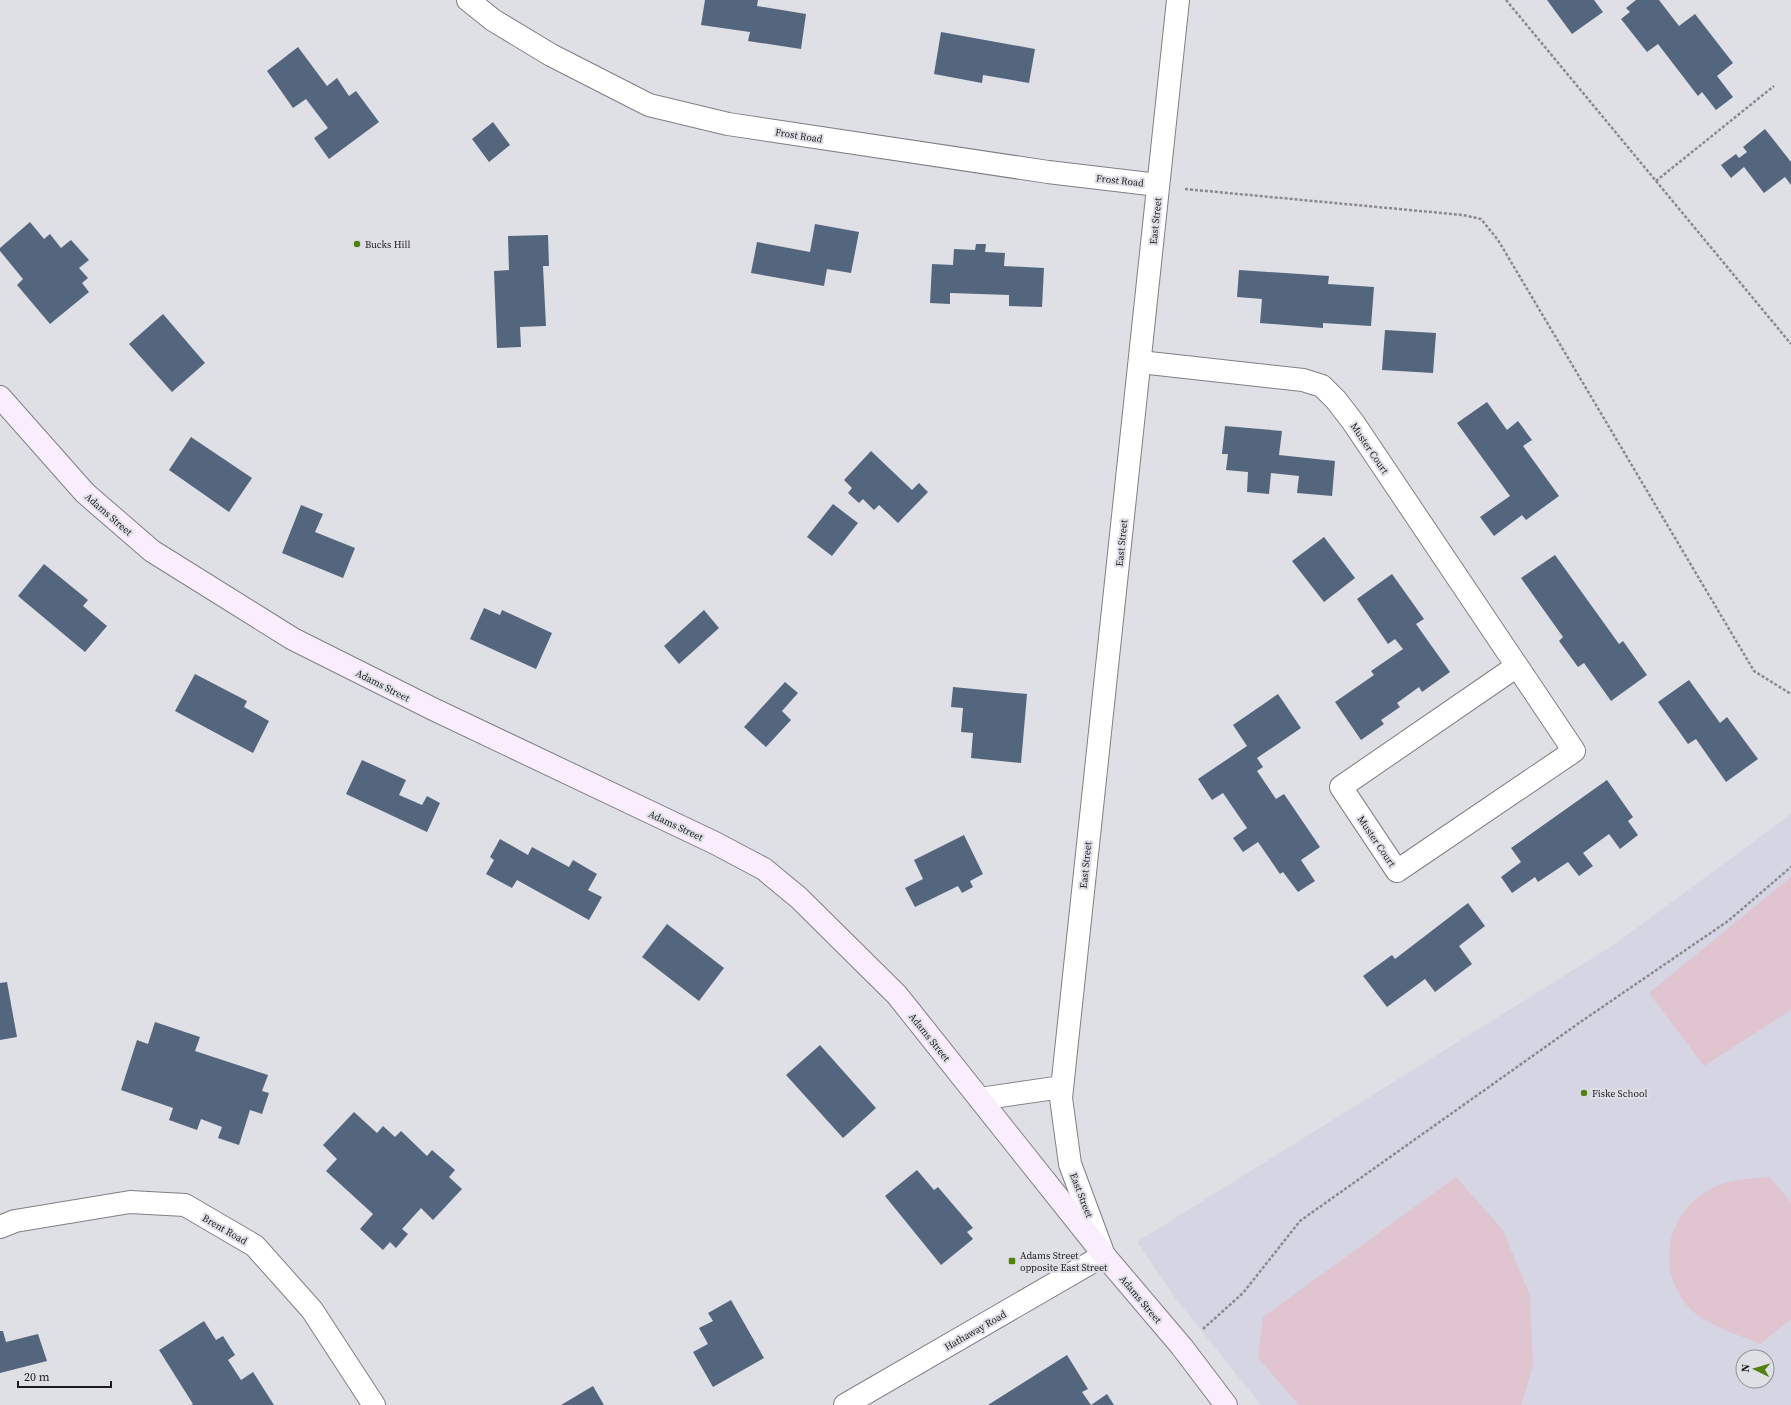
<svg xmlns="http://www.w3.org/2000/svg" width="1791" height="1405" viewBox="0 0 1791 1405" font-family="'Source Serif 4',serif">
  <rect width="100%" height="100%" fill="#dfdfe6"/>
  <path fill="#d5d5e4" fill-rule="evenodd" d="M1791 814V1405H1261L1176 1299 1137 1242 1615 944ZM1743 1357H1767V1381H1743Z"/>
  <path fill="#e0c4d0" d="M1791 877V1010L1704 1066 1649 993Z
    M1456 1177 1503 1230 1530 1296 1533 1366 1521 1405H1299L1258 1358 1263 1317Z
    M1770 1177 1791 1202V1319L1760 1344C1739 1335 1715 1328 1696 1314 1688 1308 1682 1299 1677 1290 1658 1254 1674 1208 1710 1189 1727 1179 1751 1179 1770 1177Z"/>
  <path fill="#54667e" d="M705 0H758L757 6 806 14 801 49 748 41 750 32 701 25Z
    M1547 0H1594L1603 12 1572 34Z
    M1636 0H1659L1679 26 1695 14 1733 63 1717 76 1733 97 1716 110 1702 92 1698 96 1658 44 1647 52 1621 19 1630 12 1626 8Z
    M941 32 1035 49 1029 83 983 75 982 83 934 74Z
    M298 47 327 86 337 78 349 96 356 91 379 122 329 159 314 138 328 128 306 99 293 108 267 71Z
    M493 122 510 145 489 162 472 139Z
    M1765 129 1791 162V185L1785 177 1764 193 1744 167 1731 178 1721 165 1736 154 1739 158 1747 152 1743 147Z
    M30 222 44 239 50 234 61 248 71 240 89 260 79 268 88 278 82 283 89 292 50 324 17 285 23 279 0 251V248Z
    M815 224 859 232 851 273 827 269 824 286 751 273 757 242 810 252Z
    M548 235 549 266H543L546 326 520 327 521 347 497 348 494 271 509 270 508 236Z
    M976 244H986L985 252 1005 253 1004 266 1044 268 1042 307 1009 306V295L950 293V304L930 303 932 264 953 265 954 249 975 250Z
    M1239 270 1329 276 1328 284 1374 287 1371 326 1323 323V328L1260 323 1262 299 1237 297Z
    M163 314 205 363 172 392 129 344Z
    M1385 330 1436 333 1433 373 1382 370Z
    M1487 402 1507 430 1518 421 1532 440 1523 446 1559 496 1526 520 1522 515 1494 536 1480 517 1510 496 1457 423Z
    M1225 426 1282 431 1279 455 1335 461 1332 496 1297 493 1299 476 1271 473 1269 494 1247 492 1248 472 1226 470 1228 454H1222Z
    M191 437 252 478 229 512 169 470Z
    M871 451 912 490 919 483 928 492 898 523 879 505 874 510 863 499 859 503 848 493 852 488 844 480Z
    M833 504 858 523 832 556 807 537Z
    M301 505 323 514 315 532 355 548 343 578 282 553Z
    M1324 537 1355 578 1324 602 1292 561Z
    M1555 555 1619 644 1623 641 1647 675 1611 701 1584 663 1578 667 1559 641 1563 637 1521 578Z
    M44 564 88 600 83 606 107 626 85 652 18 596Z
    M1392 574 1424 619 1416 624 1450 672 1422 692 1419 687 1397 703 1400 707 1381 720 1384 724 1361 740 1335 702 1374 675 1371 671 1403 649 1395 639 1388 644 1357 599Z
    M484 608 500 615 502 610 552 633 536 669 470 639Z
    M704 610 719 628 679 664 664 646Z
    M195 674 247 701 244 707 269 721 253 753 175 711Z
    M1689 680 1720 723 1727 717 1758 759 1726 782 1696 739 1688 744 1658 702Z
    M785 682 798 693 782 711 791 720 766 747 744 727Z
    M953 687 1027 694 1021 763 971 758 973 733 961 732 963 708 951 707Z
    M1278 694 1301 728 1257 758 1263 767 1257 771 1276 799 1284 794 1320 847 1301 860 1315 881 1298 892 1283 872 1280 874 1258 842 1243 852 1233 838 1247 828 1223 793 1212 800 1198 779 1247 746 1233 725Z
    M362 760 406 780 399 795 422 805 427 796 440 803 427 832 346 794Z
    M1607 780 1633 817 1628 821 1638 835 1620 849 1609 834 1583 853 1593 866 1579 876 1568 862 1538 882 1535 877 1512 893 1501 877 1521 862 1511 848Z
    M964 835 983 874 970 881 973 887 962 893 958 886 915 907 905 888 923 879 914 860Z
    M500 839 528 855 532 847 569 867 573 860 597 874 588 890 602 897 589 920 517 880 512 888 486 874 494 860 490 857Z
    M1468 903 1485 926 1459 946 1472 964 1435 992 1425 979 1387 1007 1363 976 1392 955 1395 959Z
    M667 924 724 968 699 1001 642 957Z
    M7 982 17 1037 0 1040V983Z
    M155 1022 200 1037 195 1051 268 1075 262 1091 269 1093 262 1114 250 1110 239 1145 218 1138 222 1127 201 1119 197 1130 169 1120 173 1108 121 1090 137 1040 148 1044Z
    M820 1045 876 1108 843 1138 786 1075Z
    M354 1112 377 1133 383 1126 395 1137 401 1131 427 1156 432 1150 455 1170 449 1177 462 1189 433 1220 421 1208 402 1229 408 1234 396 1248 390 1242 383 1250 360 1229 373 1214 326 1171 337 1159 323 1145Z
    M917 1170 934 1190 938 1187 973 1228 967 1232 973 1239 941 1265 885 1196Z
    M731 1300 764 1358 713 1387 693 1352 708 1344 699 1328 713 1321 708 1313Z
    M204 1321 216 1340 223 1336 235 1355 228 1360 241 1380 253 1372 274 1405H191L193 1404 159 1350Z
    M0 1331H3L6 1342 38 1334 47 1361 0 1373Z
    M1067 1355 1088 1389 1082 1392 1091 1405 1107 1394 1114 1405H988Z
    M593 1386 604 1405H561Z"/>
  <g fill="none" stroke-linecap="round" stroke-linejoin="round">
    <g stroke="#7f7f86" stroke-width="24">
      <path id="minor" d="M468 0 493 20 551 55 649 105 728 124 1048 172 1158 185
        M1140 362 1303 380 1322 386 1336 400 1353 422 1517 666 1341 787 1397 871 1574 751 1517 666
        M0 1227 15 1221 130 1202 185 1205 255 1246 312 1310 374 1405
        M845 1405 1104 1255"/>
    </g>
    <g stroke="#7f7f86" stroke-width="24">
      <path id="tertiary" d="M980 1099 1062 1087
        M1102 1250 1070 1164 1061 1098 1178 0"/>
    </g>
    <g stroke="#7f7f86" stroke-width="24">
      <path id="secondary" d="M0 397 85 493 152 551 293 639 433 709 715 843 764 869 799 898 897 995 1104 1255 1182 1347 1226 1405"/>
    </g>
    <path stroke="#89898e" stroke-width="2.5" stroke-dasharray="3 2" stroke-linecap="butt" d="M1506 0 1791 344
      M1656 181 1774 86
      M1185 189 1463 215 1481 219 1498 240 1754 671 1791 694
      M1203 1329 1243 1293 1300 1221 1579 1023 1728 921 1791 867"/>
    <use href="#minor" stroke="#fff" stroke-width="22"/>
    <use href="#tertiary" stroke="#fff" stroke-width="22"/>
    <use href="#secondary" stroke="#faedfe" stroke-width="22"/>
  </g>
  <g fill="#52810f" stroke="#dfdfe6" stroke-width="1.5">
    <circle cx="357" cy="244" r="4"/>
    <circle cx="1584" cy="1093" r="4"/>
    <rect x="1008" y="1257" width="8" height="8" rx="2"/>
  </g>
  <g text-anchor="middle" stroke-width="4" stroke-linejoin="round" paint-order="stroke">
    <g font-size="10" fill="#1c1c1f" stroke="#dfdfe6">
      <text transform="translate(799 135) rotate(9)" y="4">Frost Road</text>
      <text transform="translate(1120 180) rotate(6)" y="4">Frost Road</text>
      <text transform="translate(1155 221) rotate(-84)" y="4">East Street</text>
      <text transform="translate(1370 448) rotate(56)" y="4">Muster Court</text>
      <text transform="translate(109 514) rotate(41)" y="4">Adams Street</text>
      <text transform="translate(1121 543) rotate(-84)" y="4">East Street</text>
      <text transform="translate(383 685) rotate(27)" y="4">Adams Street</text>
      <text transform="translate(676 825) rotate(25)" y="4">Adams Street</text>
      <text transform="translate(1377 841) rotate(56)" y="4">Muster Court</text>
      <text transform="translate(1085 865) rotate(-84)" y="4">East Street</text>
      <text transform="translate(930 1037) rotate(51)" y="4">Adams Street</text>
      <text transform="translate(1082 1195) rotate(69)" y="4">East Street</text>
      <text transform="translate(225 1229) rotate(30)" y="4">Brent Road</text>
      <text transform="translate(1141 1299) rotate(50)" y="4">Adams Street</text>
      <text transform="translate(975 1330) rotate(-30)" y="4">Hathaway Road</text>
    </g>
    <g font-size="10" fill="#1c1c1f" stroke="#dfdfe6" text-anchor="start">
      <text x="365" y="248">Bucks Hill</text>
      <text x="1592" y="1097">Fiske School</text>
      <text x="1020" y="1259">Adams Street<tspan x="1020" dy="12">opposite East Street</tspan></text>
    </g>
  </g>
  <g transform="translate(1755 1369) rotate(275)"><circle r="19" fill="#dfdfe6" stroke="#919196"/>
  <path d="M0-3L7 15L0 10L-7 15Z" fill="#52810f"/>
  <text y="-6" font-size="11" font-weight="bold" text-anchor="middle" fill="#1c1c1f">N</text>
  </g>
  <path d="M18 1381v6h93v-6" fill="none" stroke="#1c1c1f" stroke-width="2"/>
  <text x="24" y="1381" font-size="12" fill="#1c1c1f" stroke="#dfdfe6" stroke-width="3" paint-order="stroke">20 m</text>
</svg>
